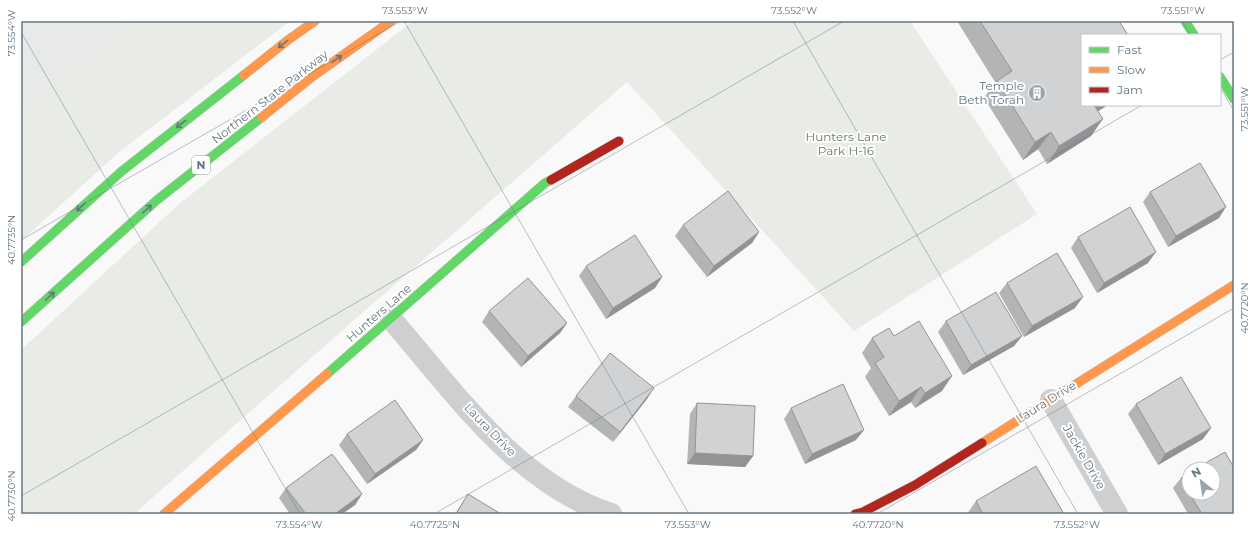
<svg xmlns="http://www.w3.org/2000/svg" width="1255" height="535" viewBox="0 0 1255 535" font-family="Montserrat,sans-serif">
  <rect width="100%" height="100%" fill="#f9f9f9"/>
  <path fill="#e8e9e9" d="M21 21H129L21 110Z"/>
  <path fill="#e8ebe6" d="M129 21H290L118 153 21 241V110Z
    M413 21H910L1037 214 854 331 627 82 353 321 134 514H21V350L179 204Z"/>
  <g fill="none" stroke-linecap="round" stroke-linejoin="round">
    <g stroke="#d5d6d7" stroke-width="10">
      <path id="fast" d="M1185 21 1194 35
        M1220 77 1234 99
        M21 262 122 171 244 75
        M21 322 157 200 262 117
        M327 374 545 183 551 180"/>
    </g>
    <g stroke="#d5d6d7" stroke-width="10">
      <path id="slow" d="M244 75 288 40 315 21
        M262 117 312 77 391 21
        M982 443 1234 285
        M164 514 327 374"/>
    </g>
    <g stroke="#d5d6d7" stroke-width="10">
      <path id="jam" d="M551 180 619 141
        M855 514 863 512 915 485 982 443"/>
    </g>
    <path stroke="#cecfd0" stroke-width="22" d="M391 319C454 391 516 483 611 514
      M1051 400 1117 514"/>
    <use href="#fast" stroke="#63d668" stroke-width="9"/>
    <use href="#slow" stroke="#ff974d" stroke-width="9"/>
    <use href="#jam" stroke="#b3261e" stroke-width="9"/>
  </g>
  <path fill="#b3b5b5" d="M957 21H1119L1082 105H1108L1098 111 1091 136 1047 164 1038 149 1023 160 984 98 995 82Z
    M1150 192 1219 218 1168 247 1143 202Z
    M683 225 759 232 752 243 707 277 675 236Z
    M1078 237 1148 263 1097 293 1071 248Z
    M586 266 662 277 655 288 606 319 579 276Z
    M1007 283 1075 308 1024 337 999 293Z
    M489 311 567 323 560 333 521 367 482 322Z
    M946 321 1022 336 1014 346 963 375 938 332Z
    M894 336 942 391 915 408 911 402 889 416 865 377 871 368 862 353 872 338Z
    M576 396 647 399 613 442 568 407Z
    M697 403 753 456 745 467 687 464 690 414Z
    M1136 404 1203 439 1158 465 1128 414Z
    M791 408 856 440 805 464 784 419Z
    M347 434 423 440 416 450 367 484 339 445Z
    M1189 473V493H1213L1234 514H1188L1173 488 1181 478Z
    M286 488 362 494 355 505 342 514H290L279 498Z
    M468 494 501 514H455Z
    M976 501 1064 514H967Z"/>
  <path fill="#929394" d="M1093 105H1108L1081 122Z
    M1103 119 1091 136 1047 164 1059 146Z
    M1051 132 1038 149 1023 160 1035 142Z
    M1226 207 1219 218 1168 247 1176 236Z
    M759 232 752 243 707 277 714 266Z
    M1156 252 1148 263 1097 293 1104 283Z
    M662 277 655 288 606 319 613 308Z
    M1083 297 1075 308 1024 337 1032 326Z
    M567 323 560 333 521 367 528 356Z
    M1022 336 1014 346 963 375 971 365Z
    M952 376 942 391 915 408 925 393Z
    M921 387 911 402 889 416 899 401Z
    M654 388 647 399 613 442 620 432Z
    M1211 428 1203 439 1158 465 1165 454Z
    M864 430 856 440 805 464 812 454Z
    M423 440 416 450 367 484 375 474Z
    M695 453 753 456 745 467 687 464Z
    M362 494 355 505 342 514H335Z"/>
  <path fill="#d0d2d3" stroke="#929394" d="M980 21H1119L1128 35H1082V105H1094L1103 119 1059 146 1051 132 1035 142 997 81 1012 71Z
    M1200 163 1226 207 1176 236 1150 192Z
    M728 191 759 232 714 266 683 225Z
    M1130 207 1156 252 1104 283 1078 237Z
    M635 235 662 277 613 308 586 266Z
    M1057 253 1083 297 1032 326 1007 283Z
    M528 278 567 323 528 356 489 311Z
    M996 292 1022 336 971 365 946 321Z
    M919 321 952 376 925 393 921 387 899 401 875 363 884 357 872 338 889 328 894 336Z
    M610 353 654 388 620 432 576 396Z
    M1181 377 1211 428 1165 454 1136 404Z
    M843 384 864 430 812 454 791 408Z
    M395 400 423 440 375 474 347 434Z
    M697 403 755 406 753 456 695 453Z
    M1225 452 1234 468V514H1202L1189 493H1213V469H1195Z
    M332 454 362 494 335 514H306L286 488Z
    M1036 466 1064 514H983L976 501Z
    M1189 473V492L1181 478Z
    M468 494 501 514H456Z"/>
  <defs><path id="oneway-shaft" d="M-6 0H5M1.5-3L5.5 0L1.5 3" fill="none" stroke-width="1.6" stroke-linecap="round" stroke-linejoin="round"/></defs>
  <g stroke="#657683">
    <use href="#oneway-shaft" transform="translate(283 44) rotate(142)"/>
    <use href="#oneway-shaft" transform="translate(337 59) rotate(-35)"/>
    <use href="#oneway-shaft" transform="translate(181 124) rotate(142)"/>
    <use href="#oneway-shaft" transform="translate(81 207) rotate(138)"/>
    <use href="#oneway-shaft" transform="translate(147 209) rotate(-42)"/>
    <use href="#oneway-shaft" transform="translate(50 296) rotate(-42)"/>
  </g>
  <path fill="none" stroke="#657683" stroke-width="1" stroke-opacity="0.45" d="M404 21 689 514M793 21 1078 514M1182 21 1190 35M21 32 300 514M1220 60 1234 52M1220 87 1234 111M21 240 401 21M21 496 844 21M434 514 1142 105M877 514 1234 308"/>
  <defs>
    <g id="building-disc" transform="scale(0.9)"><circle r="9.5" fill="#99a4ac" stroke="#fff"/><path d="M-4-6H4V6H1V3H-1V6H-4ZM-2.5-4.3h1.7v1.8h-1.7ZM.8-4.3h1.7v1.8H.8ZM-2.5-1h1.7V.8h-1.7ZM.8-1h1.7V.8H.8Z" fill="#fff"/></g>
  </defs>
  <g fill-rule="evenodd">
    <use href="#building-disc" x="1037" y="93"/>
  </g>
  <g text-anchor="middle" stroke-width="4" stroke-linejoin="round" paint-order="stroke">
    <rect fill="#fff" stroke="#939fa8" stroke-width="1" x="192" y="156" width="18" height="18" rx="3"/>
    <g font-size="11" font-weight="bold" fill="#657683">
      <text x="201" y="169">N</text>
    </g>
    <g font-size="12" fill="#657683" stroke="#fff" text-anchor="end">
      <text x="1024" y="90">Temple<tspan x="1024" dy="14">Beth Torah</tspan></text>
    </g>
    <g font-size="12" fill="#657683" stroke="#fff">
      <text transform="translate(270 97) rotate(-38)" y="4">Northern State Parkway</text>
      <text transform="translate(379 313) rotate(-41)" y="4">Hunters Lane</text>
      <text transform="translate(1046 402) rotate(-32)" y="4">Laura Drive</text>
      <text transform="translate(490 430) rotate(46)" y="4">Laura Drive</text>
      <text transform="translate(1084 457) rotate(60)" y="4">Jackie Drive</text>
    </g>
    <g font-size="12" fill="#687a64" stroke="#fff">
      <text x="846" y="141">Hunters Lane<tspan x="846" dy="14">Park H-16</tspan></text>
    </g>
  </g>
  <rect width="1255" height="535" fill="none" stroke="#ffffff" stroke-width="44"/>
  <rect x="1081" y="34" width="140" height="72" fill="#ffffff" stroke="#c1c8cd"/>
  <rect x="1089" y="47" width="20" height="6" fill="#63d668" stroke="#c1c8cd"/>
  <text x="1117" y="54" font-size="12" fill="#657683">Fast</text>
  <rect x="1089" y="67" width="20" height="6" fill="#ff974d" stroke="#c1c8cd"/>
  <text x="1117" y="74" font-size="12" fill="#657683">Slow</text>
  <rect x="1089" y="87" width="20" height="6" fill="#b3261e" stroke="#c1c8cd"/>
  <text x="1117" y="94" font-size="12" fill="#657683">Jam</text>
  <g transform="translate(1201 481) rotate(330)"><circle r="19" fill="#ffffff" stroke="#c1c8cd"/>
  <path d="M0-3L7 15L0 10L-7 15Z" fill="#99a4ac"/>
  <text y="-6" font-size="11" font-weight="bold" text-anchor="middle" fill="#657683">N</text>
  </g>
  <rect x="22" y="22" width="1211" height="491" fill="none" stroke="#657683" stroke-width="1.5"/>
  <g font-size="10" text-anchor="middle" fill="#657683">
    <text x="405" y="14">73.553°W</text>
    <text x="794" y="14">73.552°W</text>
    <text x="1183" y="14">73.551°W</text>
    <text transform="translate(11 33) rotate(-90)" y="4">73.554°W</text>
    <text transform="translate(1244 109) rotate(-90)" y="4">73.551°W</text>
    <text transform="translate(11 240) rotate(-90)" y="4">40.7735°N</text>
    <text transform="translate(1244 308) rotate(-90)" y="4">40.7720°N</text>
    <text transform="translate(11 496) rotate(-90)" y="4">40.7730°N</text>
    <text x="299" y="528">73.554°W</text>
    <text x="435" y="528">40.7725°N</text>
    <text x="688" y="528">73.553°W</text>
    <text x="878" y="528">40.7720°N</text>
    <text x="1077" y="528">73.552°W</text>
  </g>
</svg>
